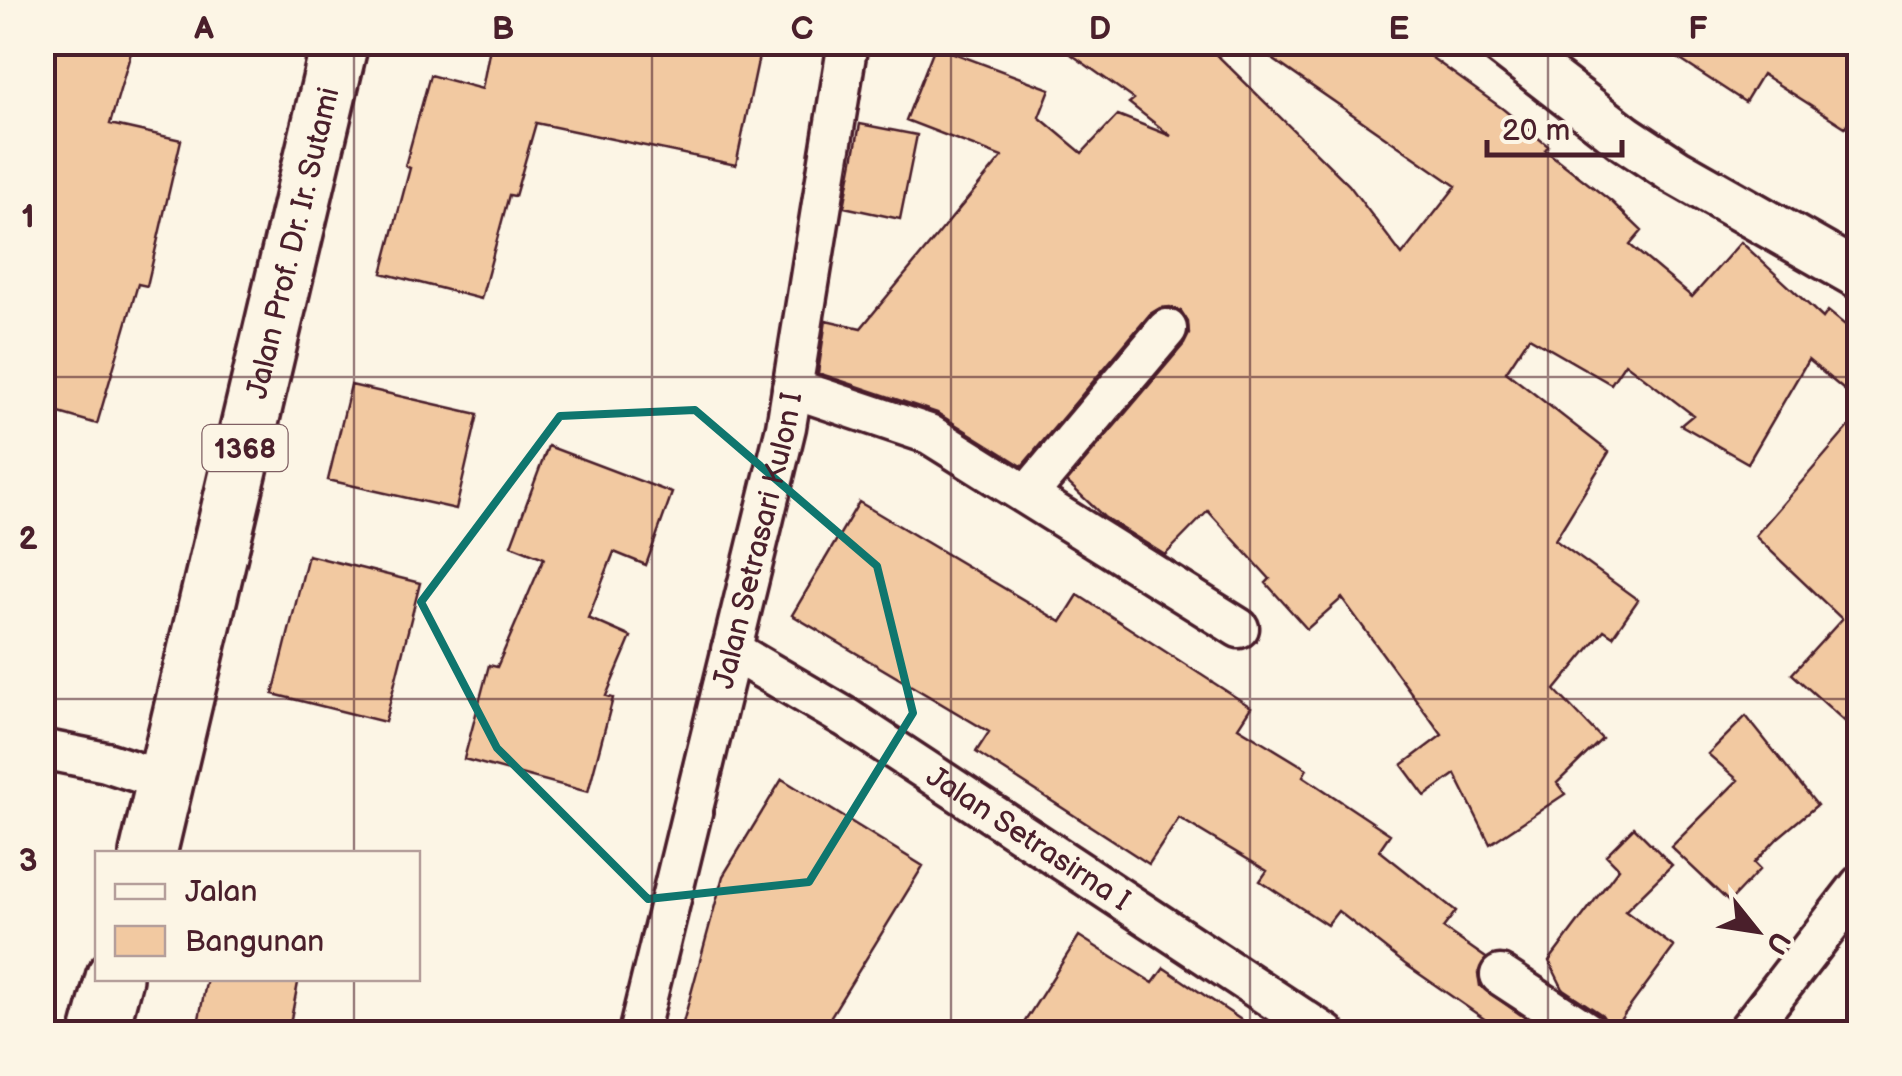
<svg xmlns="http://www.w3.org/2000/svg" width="1902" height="1076" viewBox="0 0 1902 1076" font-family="'Balsamiq Sans',sans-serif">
  <rect width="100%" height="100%" fill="#fcf5e5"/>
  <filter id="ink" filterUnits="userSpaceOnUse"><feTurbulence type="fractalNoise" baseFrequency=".01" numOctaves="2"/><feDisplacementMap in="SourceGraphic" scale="20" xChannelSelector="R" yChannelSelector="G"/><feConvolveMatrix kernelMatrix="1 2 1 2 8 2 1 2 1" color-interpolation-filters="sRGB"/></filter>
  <g filter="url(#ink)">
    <path fill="#f2c9a1" stroke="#4a1f2b" stroke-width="2.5" d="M55 42H134L110 124 181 140 147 286 138 284 97 424 42 408V102Z
      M491 42H762L736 165 536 123 515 196 509 195 481 299 382 273 410 168 405 166 430 75 482 89Z
      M1054 42H1204L1349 185 1402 255 1456 186 1248 42H1410L1503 109 1548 146 1545 150 1612 202 1642 231 1630 245 1692 297 1741 242 1823 318 1828 311 1860 337V403L1808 360 1748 463 1681 425 1693 415 1625 363 1611 384 1529 337 1506 372 1609 452 1555 540 1638 600 1613 636 1604 630 1555 690 1602 739 1557 783 1565 794 1490 844 1455 774 1425 796 1402 765 1442 735 1342 598 1307 629 1266 583 1270 579 1208 511 1165 555 1104 517 1067 482 1184 344 1189 334 1188 322 1181 311 1170 307 1160 308 1150 314 1022 466 937 413 818 373 826 320 861 328 1002 157 906 120 935 46 1050 89 1039 117 1082 153 1118 115 1171 136 1129 103 1134 99Z
      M1653 42H1840L1860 55V104L1845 127 1762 74 1745 102Z
      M860 124 917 135 900 219 844 207Z
      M351 385 478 414 456 509 328 480Z
      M1860 414V735L1792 674 1842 619 1755 536Z
      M548 446 672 493 646 565 614 552 588 618 631 637 606 696 613 698 588 792 464 759 489 665 497 667 544 558 511 545Z
      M859 502 1061 622 1078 595 1251 707 1238 727 1307 769 1303 776 1390 834 1379 850 1456 911 1443 928 1486 958 1478 973 1480 986 1548 1034H1506L1405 964 1338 911 1327 925 1260 881 1267 871 1179 818 1149 864 976 752 989 732 792 615Z
      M308 555 420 583 385 722 273 694Z
      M1746 716 1817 805 1779 837 1754 863 1760 869 1729 902 1671 847 1738 780 1708 754Z
      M782 779 923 866 820 1034H680L723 876Z
      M1634 827 1672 865 1625 911 1674 947 1612 1031 1602 1015 1563 989 1549 961 1619 868 1606 855Z
      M1079 936 1153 983 1164 968 1262 1034H1017Z
      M207 978H299L288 1034H196Z"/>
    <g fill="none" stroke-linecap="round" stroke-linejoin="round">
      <g stroke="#4a1f2b" stroke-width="45">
        <g id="minor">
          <path d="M792 388 929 434 1239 628"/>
          <path d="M1028 494 1167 329"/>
          <path id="s1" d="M731 650 845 717 1326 1034"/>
          <path d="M42 749 106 762 167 782"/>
          <path d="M1500 975 1590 1034"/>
          <path id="s2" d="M638 1034 786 427 848 42"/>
          <path d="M1745 1034 1860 885"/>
        </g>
      </g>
      <g stroke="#4a1f2b" stroke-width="52">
        <path id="tertiary" d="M1501 42 1625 138 1675 171 1860 276"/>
      </g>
      <g stroke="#4a1f2b" stroke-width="62">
        <g id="primary">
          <path id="s3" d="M148 854 340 42"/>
          <path d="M99 1034 114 978"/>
        </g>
      </g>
      <use href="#minor" stroke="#fcf5e5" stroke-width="38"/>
      <use href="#tertiary" stroke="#fcf5e5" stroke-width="45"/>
      <use href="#primary" stroke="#fcf5e5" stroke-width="55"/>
    </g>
  </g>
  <path fill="none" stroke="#0f766e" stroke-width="8" stroke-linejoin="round" d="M695 410 877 566 913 713 809 882 648 899 497 748 421 602 560 416Z"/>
  <path fill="none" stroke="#4a1f2b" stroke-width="2.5" stroke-opacity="0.55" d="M354 42V854M652 42V1034M951 42V1034M1250 42V1034M1548 42V1034M42 377H1860M42 699H1860M354 978V1034"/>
  <g text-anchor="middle" stroke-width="8" stroke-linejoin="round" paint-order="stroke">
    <rect fill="#fcf5e5" stroke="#7f5f63" stroke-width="2.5" x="202.5" y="425" width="85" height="46" rx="8"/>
    <g font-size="28" font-weight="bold" fill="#4a1f2b">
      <text x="245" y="458">1368</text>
    </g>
    <g font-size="30" fill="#4a1f2b" stroke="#fcf5e5">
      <text dy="10" stroke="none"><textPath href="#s3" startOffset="628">Jalan Prof. Dr. Ir. Sutami</textPath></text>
      <text dy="10" stroke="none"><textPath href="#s2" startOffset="508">Jalan Setrasari Kulon I</textPath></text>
      <text dy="10" stroke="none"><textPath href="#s1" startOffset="352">Jalan Setrasirna I</textPath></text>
    </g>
  </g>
  <rect width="1902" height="1076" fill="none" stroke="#fcf5e5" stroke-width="110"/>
  <rect x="95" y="851" width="325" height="130" fill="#fcf5e5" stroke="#b59f9b" stroke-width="2.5"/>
  <rect x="115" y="884" width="50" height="15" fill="#fcf5e5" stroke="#b59f9b" stroke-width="2.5"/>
  <text x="185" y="901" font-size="30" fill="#4a1f2b">Jalan</text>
  <rect x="115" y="926" width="50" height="30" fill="#f2c9a1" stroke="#b59f9b" stroke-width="2.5"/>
  <text x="185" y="951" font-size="30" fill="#4a1f2b">Bangunan</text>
  <g transform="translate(1757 931) rotate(120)" stroke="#fcf5e5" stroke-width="8" paint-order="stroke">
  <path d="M0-8L18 38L0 25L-18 38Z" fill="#4a1f2b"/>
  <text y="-15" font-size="28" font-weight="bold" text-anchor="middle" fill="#4a1f2b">U</text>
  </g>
  <path d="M1487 140v15h135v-15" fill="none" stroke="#4a1f2b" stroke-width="5"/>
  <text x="1502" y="140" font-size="30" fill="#4a1f2b" stroke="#fcf5e5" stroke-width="8" paint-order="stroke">20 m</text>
  <rect x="55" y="55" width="1792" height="966" fill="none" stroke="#4a1f2b" stroke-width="4"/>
  <g font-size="32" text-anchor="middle" font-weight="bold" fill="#4a1f2b">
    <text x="204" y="39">A</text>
    <text x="503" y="39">B</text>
    <text x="802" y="39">C</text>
    <text x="1100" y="39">D</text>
    <text x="1399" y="39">E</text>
    <text x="1698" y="39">F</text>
    <text x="28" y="227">1</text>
    <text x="28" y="549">2</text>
    <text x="28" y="871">3</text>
  </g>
</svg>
